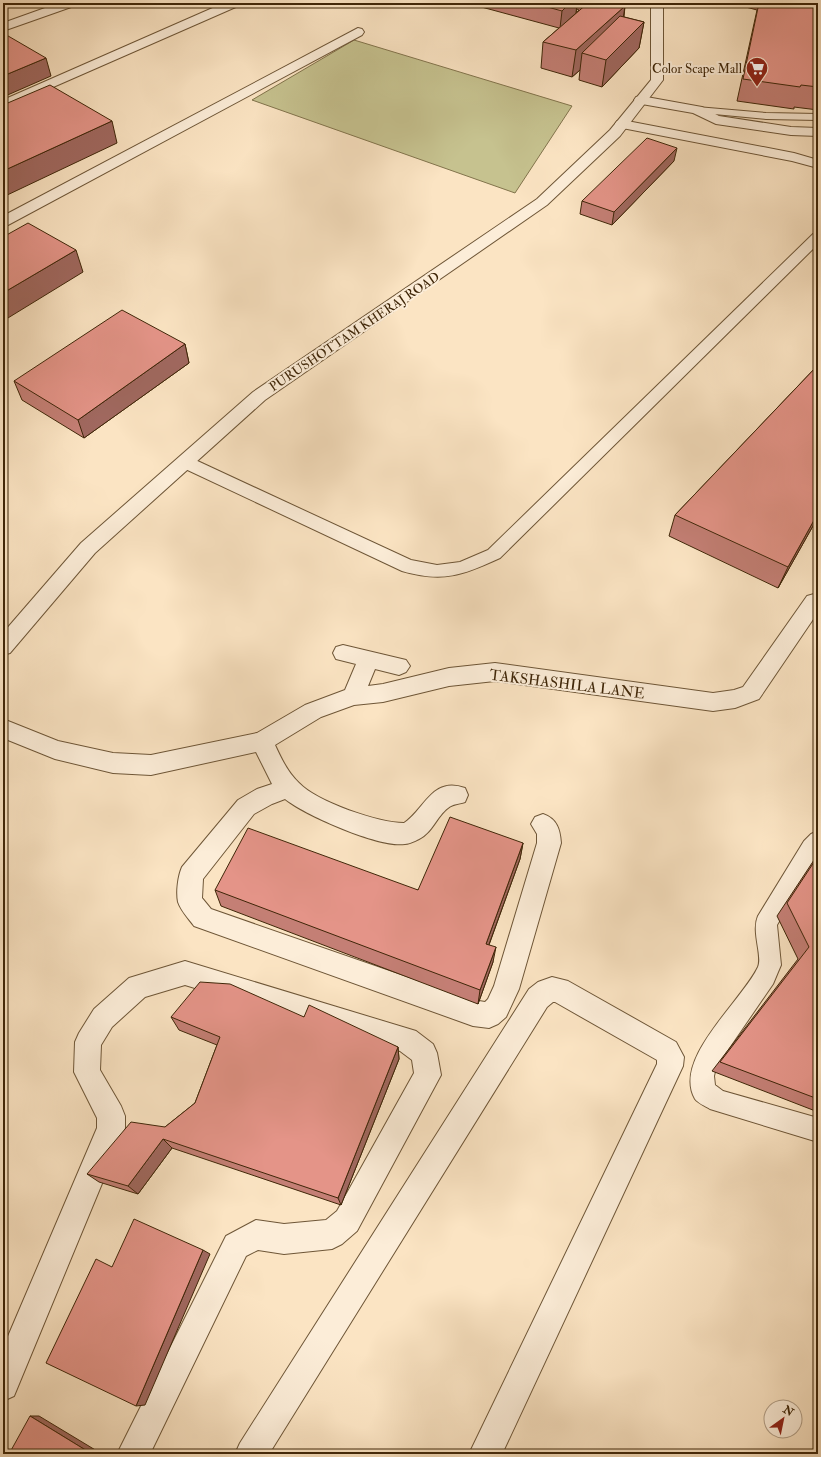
<svg xmlns="http://www.w3.org/2000/svg" width="821" height="1457" viewBox="0 0 821 1457" font-family="'IM FELL Double Pica',serif">
  <rect width="100%" height="100%" fill="#fbe4c3"/>
  <filter id="stains"><feTurbulence type="fractalNoise" baseFrequency=".005" numOctaves="4"/><feColorMatrix values="0 0 0 0 .2 0 0 0 0 .09 0 0 0 0 .02 0 0 0 .5 -.17"/></filter>
  <radialGradient id="worn" r=".72"><stop offset=".6" stop-color="#630" stop-opacity="0"/><stop offset="1" stop-color="#630" stop-opacity=".3"/></radialGradient>
  <path fill="#c6c28f" stroke="#82744c" d="M354 40 572 106 515 193 252 100Z"/>
  <g fill="none" stroke-linecap="round" stroke-linejoin="round">
    <g stroke="#6e5637" stroke-width="2">
      <path id="service" d="M697 107 766 113 818 114V120L766 119 693 112 691 110 693 108Z
        M818 233V244L500 558C463 575 443 583 402 571L179 466 177 462 179 458 185 456 191 458 411 560 437 565 460 562 488 550 813 234Z
        M818 831V855L777 925 781 965 778 972 773 984 716 1067 714 1076 715 1085 723 1091 818 1118V1142L710 1109C705 1106 698 1103 695 1099 672 1059 742 1001 758 967 763 956 751 932 758 916L804 841 811 834Z"/>
    </g>
    <g stroke="#6e5637" stroke-width="2">
      <path id="minor" d="M59 3H76L74 6 3 31V23Z
        M224 3H240L238 6 3 109V100Z
        M358 28 362 29 364 32 362 35 8 225 3 226V216Z
        M641 96 702 107 719 116 791 127 818 128V136L791 135 716 124 693 113 636 103 634 100 636 97Z
        M622 120 794 153 818 160V168L792 161 617 127 615 124 617 121Z
        M814 594 818 595V612L759 699 735 708 713 711 495 681 449 686 383 702 354 705 321 717 275 745C281 758 288 773 299 783 317 802 379 823 404 823 425 809 432 776 465 788L468 795 465 802C460 804 452 804 448 808 437 816 432 833 419 839 415 841 409 844 405 844 379 848 305 815 285 799L272 804 254 814 203 879 202 898 211 909 473 1000 485 1002 488 999 494 986 537 843V834L531 824 535 817 543 814C557 819 560 829 561 843L519 989 506 1017 498 1024 489 1028 473 1026 194 926C189 919 181 911 178 902 176 892 178 876 182 867L238 800 257 789 272 784 256 752 151 775 113 773 55 759 3 738V719L58 741 113 753 151 755 257 733 305 705 345 690 356 664 336 659 333 653 336 647 343 645 406 660 410 666 406 672 399 675 375 669 368 686 383 684 449 668 495 663 713 693 734 690 743 687 807 596Z
        M185 961 416 1031 433 1044 437 1053 441 1075 357 1231 342 1244 332 1249 284 1254 258 1250 246 1256 150 1454H117L226 1236 256 1220 284 1224 326 1220 337 1211 414 1073 412 1060 400 1051 185 985 145 997 112 1027 101 1045 100 1070 121 1106 125 1116V1128L14 1396 3 1401V1348L97 1128V1118L74 1072 75 1042 79 1033 94 1009 129 978Z
        M552 977 568 981 676 1042 684 1057 683 1066 502 1454H469L657 1064V1060L555 1002H553L547 1007 269 1454H235L240 1443 529 989 538 982Z"/>
    </g>
    <g stroke="#6e5637" stroke-width="2">
      <path id="tertiary" d="M651 3H663V80L620 136 547 205 265 400 95 553 10 653 3 655V633L81 543 253 392 537 199 610 130 651 80Z"/>
    </g>
    <use href="#service" fill="#fcedd8" fill-rule="evenodd"/>
    <use href="#minor" fill="#fcedd8" fill-rule="evenodd"/>
    <use href="#tertiary" fill="#fcedd8" fill-rule="evenodd"/>
  </g>
  <path fill="#c47f75" stroke="#3f2608" fill-rule="evenodd" d="M474 3H624L621 5 625 6 624 17 644 22 639 48 602 87 579 80 580 70 572 77 541 68 543 42 559 28 474 5ZM577 9 579 10 576 13Z
    M731 3H818V110L794 107V109L737 101 757 10Z
    M674 161 612 225 580 214 582 201Z
    M185 344 189 363 84 438 22 400 14 381Z
    M818 365V517L778 588 669 536 675 515Z
    M523 843 520 859 489 945 493 962 478 1004 221 906 215 890H418Z
    M818 854V1112L712 1071 798 959 777 916Z
    M171 1017H304L398 1047 399 1059 341 1205 172 1148 138 1194 99 1182 87 1174 165 1127 195 1103 217 1045 179 1030Z"/>
  <path fill="#a0685f" stroke="#3f2608" d="M570 3H577L576 13 560 28 562 11Z
    M610 3H624L608 18Z
    M625 6 621 33 582 53 580 70 572 77 576 50Z
    M644 22 639 48 602 87 606 60Z
    M46 58 51 76 3 97V76Z
    M112 121 117 143 3 197V171Z
    M677 148 674 161 612 225 614 212Z
    M76 250 83 272 3 321V293Z
    M185 344 189 363 84 438 78 420Z
    M818 513V517L778 588 788 567Z
    M523 843 520 859 484 958 486 944Z
    M496 947 493 962 478 1004 480 990Z
    M398 1047 399 1059 341 1205 338 1198Z
    M163 1139 172 1148 138 1194 128 1186Z
    M203 1250 210 1254 145 1405 136 1406Z
    M30 1416H39L102 1454H92Z"/>
  <path fill="#e49488" stroke="#3f2608" d="M533 3H570L562 11Z
    M588 3H613L625 6 576 50 543 42Z
    M759 3H818V87L801 85 800 87 743 79Z
    M620 16 644 22 606 60 582 53Z
    M3 33 46 58 3 76Z
    M50 85 112 121 3 171V105Z
    M647 138 677 148 614 212 582 201Z
    M28 223 76 250 3 293V237Z
    M122 310 185 344 78 420 14 381Z
    M818 365V513L788 567 675 515Z
    M450 817 523 843 486 944 496 947 480 990 215 890 248 828 418 890Z
    M818 856V1099L720 1062 809 947 787 903Z
    M200 982 230 984 304 1017 309 1005 398 1047 338 1198 163 1139 128 1186 87 1174 131 1122 165 1127 195 1103 220 1037 171 1017Z
    M134 1219 203 1250 136 1406 46 1363 96 1259 112 1267Z
    M30 1416 92 1454H9Z"/>
  <defs>
    <g id="supermarket-pin" transform="scale(1.15)"><path d="M0 17L-7.5 6A9.5 9.5 0 1 1 7.5 6Z" fill="#8f2418" stroke="#fcedd8"/><path d="M-6-5.5h2.5l.6 2H6L4.5 2H-2.5L-4.4-4H-6ZM-1.5 3.2a1.3 1.3 0 1 0 .1 0ZM3 3.2a1.3 1.3 0 1 0 .1 0Z" fill="#fff"/></g>
  </defs>
  <g fill-rule="evenodd">
    <use href="#supermarket-pin" x="757" y="68"/>
  </g>
  <g text-anchor="middle" stroke-width="4" stroke-linejoin="round" paint-order="stroke">
    <g font-size="13" fill="#3f2608" stroke="#fcedd8" text-anchor="end">
      <text x="742" y="73">Color Scape Mall</text>
    </g>
    <g font-size="13" fill="#3f2608" stroke="#fcedd8">
      <text transform="translate(354 331) rotate(-34)" y="5">PURUSHOTTAM KHERAJ ROAD</text>
    </g>
    <g font-size="15" fill="#3f2608" stroke="#fcedd8">
      <text transform="translate(567 684) rotate(7)" y="5">TAKSHASHILA LANE</text>
    </g>
  </g>
  <rect width="821" height="1457" fill="none" stroke="#fbe4c3" stroke-width="16"/>
  <rect x="4" y="4" width="813" height="1449" fill="none" stroke="#3f2608" stroke-width="2"/>
  <rect x="8" y="8" width="805" height="1441" fill="none" stroke="#3f2608"/>
  <g transform="translate(783 1419) rotate(33)"><circle r="19" fill="#fcedd8" stroke="#b09d85"/>
  <path d="M0-3L7 15L0 10L-7 15Z" fill="#8f2418"/>
  <text y="-6" font-size="11" font-weight="bold" text-anchor="middle" fill="#3f2608">N</text>
  </g>
  <rect width="100%" height="100%" filter="url(#stains)"/>
  <rect width="100%" height="100%" fill="url(#worn)"/>
</svg>
